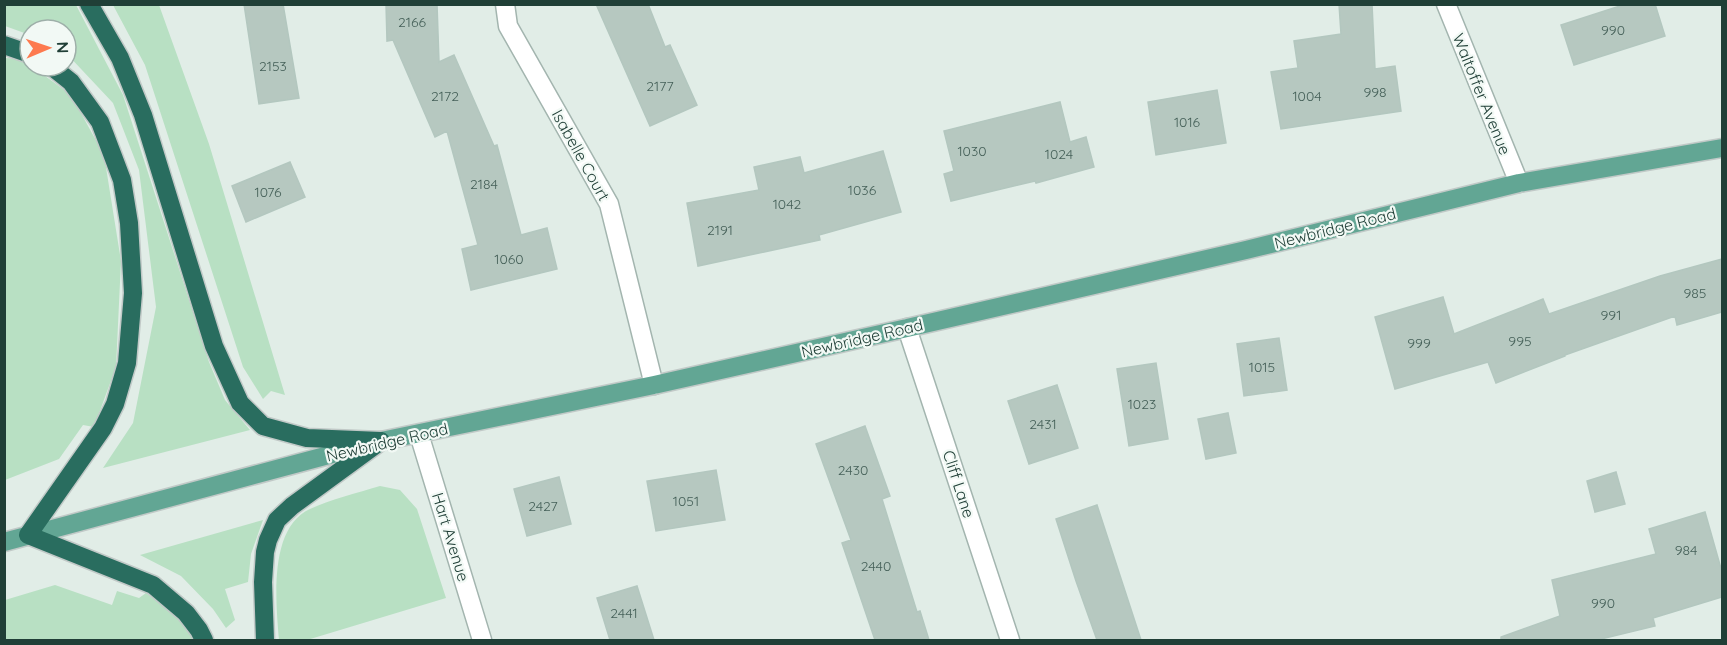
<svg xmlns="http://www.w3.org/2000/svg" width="1727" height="645" viewBox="0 0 1727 645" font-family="Quicksand,sans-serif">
  <rect width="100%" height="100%" fill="#e1ede7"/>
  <path fill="#b8e0c3" d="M5 4 76 5 123 95 209 362 225 400 250 430 103 468 133 423 156 307 139 170 113 103 66 53V30H30V35L5 26Z
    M113 5H159L209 144 285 395 271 391 263 399 243 367 145 65Z
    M5 58 22 59 71 95 104 155 121 261 116 367 94 427 83 425 59 459 5 480Z
    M380 486 400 490 417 509 446 598 307 640H279C276 603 268 528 310 509 331 499 357 493 380 486Z
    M263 520 251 554 248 582 225 589 235 620 226 628 213 609 181 576 140 555Z
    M55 585 112 605 117 591 139 598 146 593 188 625 195 640H5V600Z"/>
  <path fill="#b6c8c0" stroke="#b3c7bf" stroke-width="1.5" d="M244 4H283L299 98 259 104Z
    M386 4H437L439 62 454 55 494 146 497 145 521 235 547 228 557 269 471 290 462 249 478 245 447 131 435 137 393 40 387 41Z
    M596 4H648L665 47 670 45 697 105 650 126Z
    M1339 4H1372L1375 69 1395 66 1401 111 1281 129 1271 72 1298 68 1294 41 1341 34Z
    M1626 4H1655L1665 36 1574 65 1561 25Z
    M1217 90 1226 143 1156 155 1148 102Z
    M1060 102 1070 142 1086 137 1094 167 1036 183 1035 181 951 201 944 174 954 171 944 131Z
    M883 151 901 212 819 235 820 240 698 266 687 203 759 190 754 167 800 157 804 173Z
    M290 162 305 197 246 222 232 186Z
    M1722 259V312L1677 325 1675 316 1565 355V356L1496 383 1488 362 1395 389 1375 317 1443 297 1454 334 1543 299 1549 314 1660 276Z
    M1279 338 1287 390 1244 396 1237 344Z
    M1156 363 1168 439 1129 446 1117 369Z
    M1057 385 1078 448 1029 464 1008 401Z
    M1228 413 1236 453 1206 459 1198 419Z
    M865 426 890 496 882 499 917 612 920 611 929 640H875L842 543 851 540 816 444Z
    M716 470 725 520 656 531 647 481Z
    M1616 472 1625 504 1595 512 1587 481Z
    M559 477 571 524 527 536 514 489Z
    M1097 505 1141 640H1097L1076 581 1056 519Z
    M1705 512 1722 572V597L1653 618 1655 626 1597 640H1501V637L1560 616 1552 580 1656 554 1649 529Z
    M637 586 654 640H610L597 598Z"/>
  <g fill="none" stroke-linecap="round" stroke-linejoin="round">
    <g stroke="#a3b5af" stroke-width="21">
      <path id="minor" d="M505 4 508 26 609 204 654 385
        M1446 4 1519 183
        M907 328 1010 640
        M419 434 482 640"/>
    </g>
    <g stroke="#c1c9c7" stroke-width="21">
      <path id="primary" d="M4 542 381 441 654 385 907 328 1246 250 1519 183 1722 148"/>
    </g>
    <g stroke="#c1c9c7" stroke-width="21">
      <path id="motorway" d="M89 4 120 58 143 115 214 346 240 403 263 426 307 438 381 441
        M4 45 30 54
        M51 66 71 82 100 122 122 180 129 223 133 293 127 363 115 404 103 428 28 535 153 585 186 613 199 630 204 640
        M265 640 263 582 265 552 268 540 277 520 292 506 381 441"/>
    </g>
    <use href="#minor" stroke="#fff" stroke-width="18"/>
    <use href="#primary" stroke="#62a694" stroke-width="18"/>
    <use href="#motorway" stroke="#296d5f" stroke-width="18"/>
  </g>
  <g text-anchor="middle" stroke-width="4.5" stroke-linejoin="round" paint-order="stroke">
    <g font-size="14" fill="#466159">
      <text x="412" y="27">2166</text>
      <text x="1613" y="35">990</text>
      <text x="273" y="71">2153</text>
      <text x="660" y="91">2177</text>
      <text x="1375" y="97">998</text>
      <text x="445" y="101">2172</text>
      <text x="1307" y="101">1004</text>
      <text x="1187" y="127">1016</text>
      <text x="972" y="156">1030</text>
      <text x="1059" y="159">1024</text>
      <text x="484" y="189">2184</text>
      <text x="862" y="195">1036</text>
      <text x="268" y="197">1076</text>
      <text x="787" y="209">1042</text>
      <text x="720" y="235">2191</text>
      <text x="509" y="264">1060</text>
      <text x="1695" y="298">985</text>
      <text x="1611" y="320">991</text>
      <text x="1520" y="346">995</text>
      <text x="1419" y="348">999</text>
      <text x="1262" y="372">1015</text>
      <text x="1142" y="409">1023</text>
      <text x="1043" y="429">2431</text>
      <text x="853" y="475">2430</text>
      <text x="686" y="506">1051</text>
      <text x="543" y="511">2427</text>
      <text x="1686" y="555">984</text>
      <text x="876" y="571">2440</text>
      <text x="1603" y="608">990</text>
      <text x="624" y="618">2441</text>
    </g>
    <g font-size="16" fill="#203f37" stroke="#f2f9f5">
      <text transform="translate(1482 94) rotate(68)" y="6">Waltoffer Avenue</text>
      <text transform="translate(581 155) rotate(61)" y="6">Isabelle Court</text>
      <text transform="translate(1335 228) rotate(-14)" y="6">Newbridge Road</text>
      <text transform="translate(862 338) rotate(-13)" y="6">Newbridge Road</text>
      <text transform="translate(387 442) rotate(-13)" y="6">Newbridge Road</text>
      <text transform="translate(959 484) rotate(72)" y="6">Cliff Lane</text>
      <text transform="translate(451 537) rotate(73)" y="6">Hart Avenue</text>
    </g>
  </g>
  <rect width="1727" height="645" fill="none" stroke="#203f37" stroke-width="12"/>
  <g transform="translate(48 48) rotate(88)"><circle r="28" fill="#f2f9f5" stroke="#9eafa9" stroke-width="1.5"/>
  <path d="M0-4.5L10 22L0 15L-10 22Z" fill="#fd7a4f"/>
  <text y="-9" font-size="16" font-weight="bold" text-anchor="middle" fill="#203f37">N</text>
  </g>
</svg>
